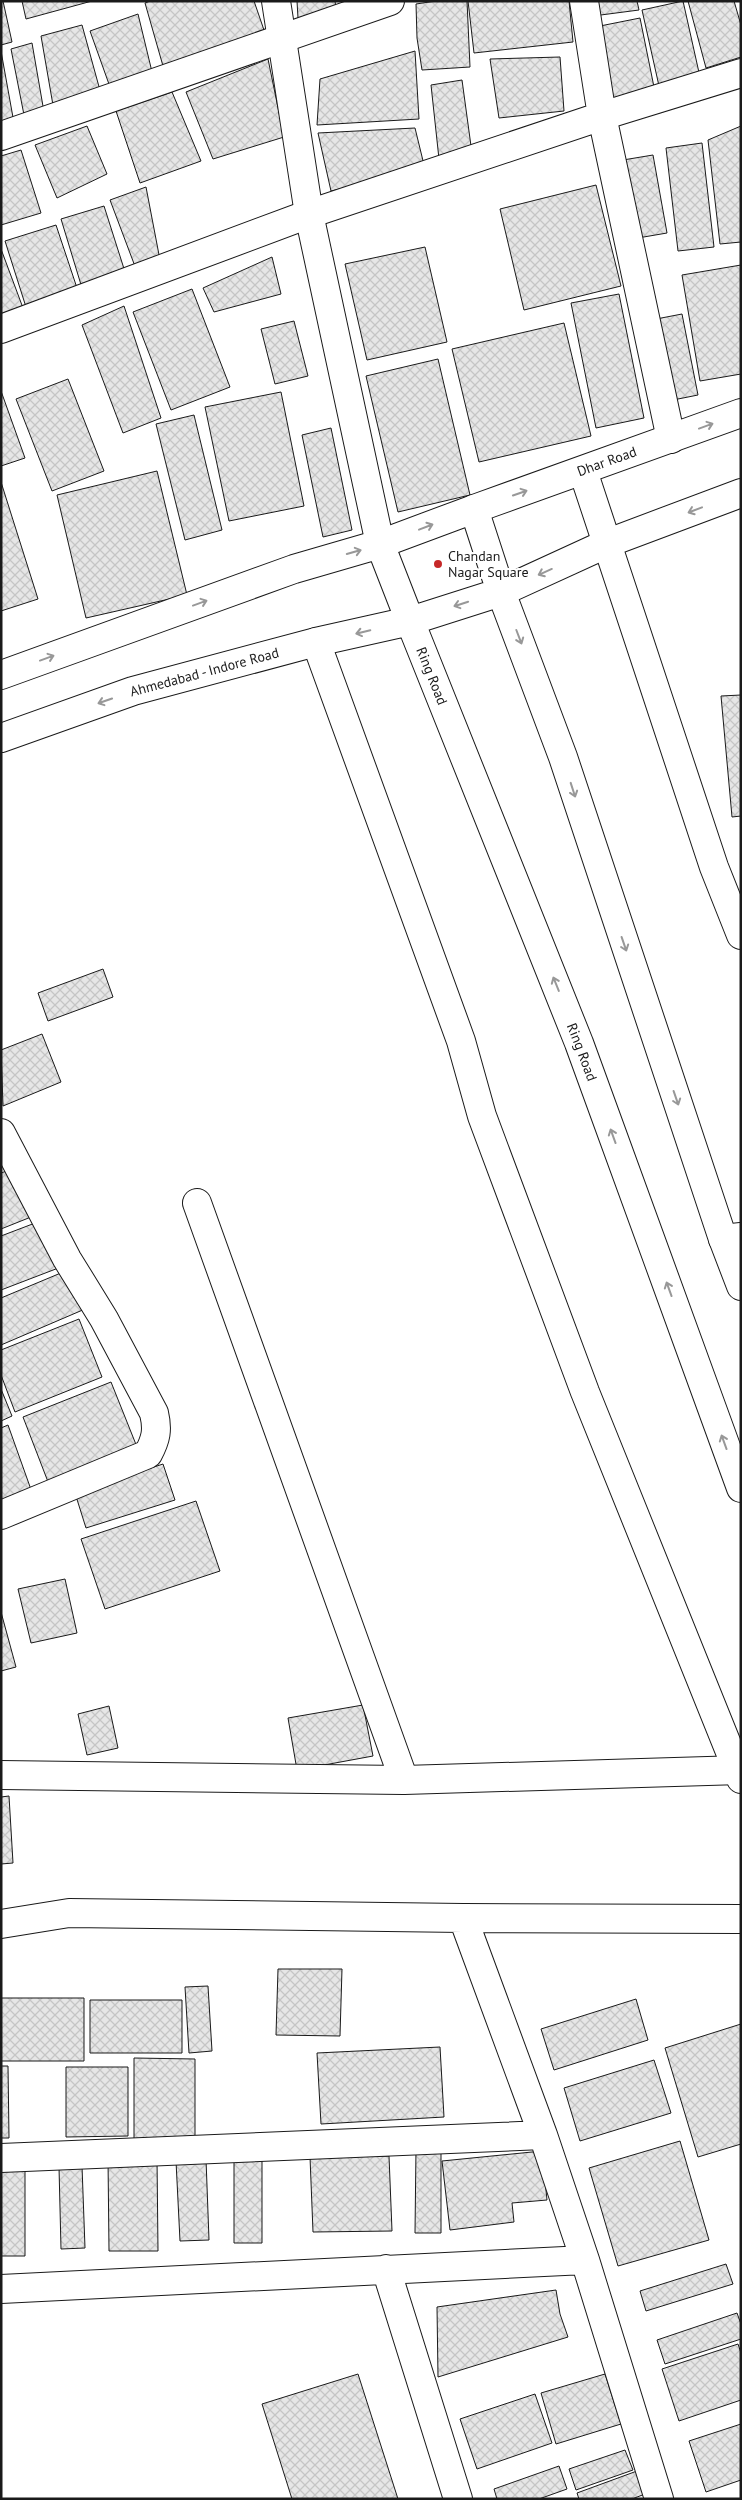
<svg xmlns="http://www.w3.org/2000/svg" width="742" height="2500" viewBox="0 0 742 2500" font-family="'PT Sans',sans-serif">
  <defs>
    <pattern id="building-cross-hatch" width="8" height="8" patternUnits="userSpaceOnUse" patternTransform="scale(1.25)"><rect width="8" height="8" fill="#e6e6e6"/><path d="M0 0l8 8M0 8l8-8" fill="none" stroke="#c5c5c5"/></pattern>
  </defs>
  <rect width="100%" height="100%" fill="#fff"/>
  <path fill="url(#building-cross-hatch)" stroke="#1a1a1a" d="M1 1H3L12 42 1 45Z
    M22 1H92L26 19Z
    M150 1H254L265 33 163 66 145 3Z
    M297 1H335L336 9 298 18Z
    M436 1H467L470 67 422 70 417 38 416 4Z
    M468 1H569L573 42 474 53Z
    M591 1H637L639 10 593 16Z
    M683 1 700 77 659 86 642 10Z
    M688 1H734L741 25V57L706 68Z
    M138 14 153 76 110 87 90 31Z
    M640 18 655 92 610 101 595 27Z
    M82 25 101 94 54 111 41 36Z
    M32 43 44 112 25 120 11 49Z
    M1 51 14 123 1 125Z
    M415 51 419 119 317 125 320 79Z
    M560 57 564 111 499 118 490 59Z
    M268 59 284 137 213 159 186 92Z
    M462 80 471 146 439 159 431 85Z
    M172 92 201 161 140 183 116 111Z
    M87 126 107 174 57 198 35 145Z
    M741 126V242L720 244 708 140Z
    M415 128 425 169 331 191 318 133Z
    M702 143 714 247 678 251 666 148Z
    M21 150 41 213 1 225V156Z
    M653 155 667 233 632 239 617 161Z
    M596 185 621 286 524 310 500 209Z
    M146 187 160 260 136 269 110 200Z
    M104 206 126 275 82 288 61 219Z
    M56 225 78 291 26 307 5 241Z
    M425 247 447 342 367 360 345 264Z
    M1 249 23 308 1 316Z
    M272 257 281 294 214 312 203 288Z
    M741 265V374L700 381 682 275Z
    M192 289 230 387 171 410 133 312Z
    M619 294 644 418 596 428 571 303Z
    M124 306 161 418 123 433 82 325Z
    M682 314 698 395 668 401 651 320Z
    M294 321 308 376 275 384 261 329Z
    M564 323 591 436 479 462 452 349Z
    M438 359 470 495 398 512 366 376Z
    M68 379 104 471 52 491 16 399Z
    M1 391 25 458 1 466Z
    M281 392 304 506 229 521 205 407Z
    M194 415 222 530 185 540 156 424Z
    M331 428 352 530 323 537 302 435Z
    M157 471 187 595 86 618 57 495Z
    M1 482 38 599 1 611Z
    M741 695V816L732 817 721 696Z
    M103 969 113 997 48 1021 38 993Z
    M42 1034 61 1082 3 1106 1 1050Z
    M12 1169 31 1217 1 1229V1173Z
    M43 1220 61 1267 1 1290V1236Z
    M68 1270 85 1309 1 1345V1298Z
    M79 1319 102 1377 15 1412 1 1375V1350Z
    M111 1382 139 1452 50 1487 23 1417Z
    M1 1389 12 1416 1 1421Z
    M8 1425 34 1498 1 1509V1428Z
    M163 1464 175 1500 86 1528 75 1493Z
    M196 1501 220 1571 105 1609 81 1539Z
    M65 1579 77 1633 31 1643 18 1589Z
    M1 1612 16 1667 1 1671Z
    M363 1705 373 1756 297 1770 288 1718Z
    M109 1706 118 1748 87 1755 78 1714Z
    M9 1796 13 1863 1 1864V1797Z
    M278 1969H342L340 2036 276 2035Z
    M208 1986 212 2051 189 2053 185 1987Z
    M1 1998H84V2061H1Z
    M636 1999 648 2040 554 2070 541 2029Z
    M90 2000H182V2053H90Z
    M741 2024V2144L698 2157 665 2048Z
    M440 2047 444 2117 321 2124 317 2053Z
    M134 2058 195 2059V2139H134Z
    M654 2060 671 2113 580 2141 564 2088Z
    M1 2066H8L9 2138H1Z
    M66 2067H128V2136L66 2137Z
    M680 2141 709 2240 618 2266 589 2168Z
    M416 2148H441V2233H415Z
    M542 2151 547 2200 512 2203 514 2222 450 2230 442 2161Z
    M389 2156 392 2231 313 2232 310 2157Z
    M234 2157H262V2243H234Z
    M157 2158 158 2251H109L108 2159Z
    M206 2159 209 2240 180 2241 176 2161Z
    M25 2166V2256H1V2167Z
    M82 2166 85 2248 61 2249 59 2167Z
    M726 2264 733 2284 646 2311 640 2291Z
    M556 2290 560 2314 568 2337 438 2377 437 2307Z
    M737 2313 741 2324V2339L665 2364 657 2340Z
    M738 2344 741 2353V2400L679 2421 662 2369Z
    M358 2374 398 2499H292L262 2404Z
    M605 2374 621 2424 556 2444 541 2393Z
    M535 2394 552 2443 477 2469 460 2419Z
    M741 2424V2480L706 2492 689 2441Z
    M625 2450 633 2470 576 2490 569 2469Z
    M559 2466 567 2489 539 2499H497L494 2489Z
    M637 2471 645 2494 632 2499H579L577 2493Z"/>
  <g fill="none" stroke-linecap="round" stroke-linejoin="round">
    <g stroke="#1a1a1a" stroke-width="30">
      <path id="street" d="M584 1 602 116 671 439
        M1 136 390 1
        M1 329 309 214 602 116 741 73
        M1 1133 67 1259 104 1319 154 1413C158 1430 156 1439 148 1454L1 1515
        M197 1203 404 1780
        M723 1239 741 1237
        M1 1775 404 1780 741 1770
        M463 1918 543 2135 585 2260 659 2499
        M1 1924 69 1913 463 1918 741 1919
        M1 2158 543 2135
        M386 2269 458 2499
        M1 2289 585 2260"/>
    </g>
    <g stroke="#1a1a1a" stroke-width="30">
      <path id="secondary" d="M276 1 309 214 380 544
        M583 471 714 867 741 935
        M316 642 461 1041 482 1116 585 1392 741 1779"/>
    </g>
    <g stroke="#1a1a1a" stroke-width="30">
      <g id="primary">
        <path id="s1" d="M474 509 741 413"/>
        <path d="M501 592 608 543 741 493"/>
      </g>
    </g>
    <g stroke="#1a1a1a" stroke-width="30">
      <g id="highway">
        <path d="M501 592 563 757 723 1239 741 1286"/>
        <path d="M1 675 294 569 380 544 474 509 501 592 410 621 380 544"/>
        <path id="s2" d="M1 738 133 691 316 642 410 621 579 1043 741 1488"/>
      </g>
    </g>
    <use href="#street" stroke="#fff" stroke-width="28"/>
    <use href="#secondary" stroke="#fff" stroke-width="28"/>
    <use href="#primary" stroke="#fff" stroke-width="28"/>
    <use href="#highway" stroke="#fff" stroke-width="28"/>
  </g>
  <defs><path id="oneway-shaft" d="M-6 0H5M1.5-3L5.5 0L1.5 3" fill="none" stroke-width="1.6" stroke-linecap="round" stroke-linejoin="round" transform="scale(1.25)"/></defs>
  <g stroke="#989898">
    <use href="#oneway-shaft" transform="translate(706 426) rotate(-20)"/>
    <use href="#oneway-shaft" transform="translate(520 493) rotate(-19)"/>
    <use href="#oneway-shaft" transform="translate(695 510) rotate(159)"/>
    <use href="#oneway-shaft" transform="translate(426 527) rotate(-21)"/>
    <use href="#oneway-shaft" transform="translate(354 552) rotate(-16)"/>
    <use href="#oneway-shaft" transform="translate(545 572) rotate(156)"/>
    <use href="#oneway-shaft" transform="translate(200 603) rotate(-20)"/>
    <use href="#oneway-shaft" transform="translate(461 604) rotate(162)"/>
    <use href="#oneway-shaft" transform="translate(363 632) rotate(167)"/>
    <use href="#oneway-shaft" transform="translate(519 637) rotate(69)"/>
    <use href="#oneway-shaft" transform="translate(47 658) rotate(-20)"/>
    <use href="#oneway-shaft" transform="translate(105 701) rotate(161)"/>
    <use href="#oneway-shaft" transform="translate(573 790) rotate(72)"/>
    <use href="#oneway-shaft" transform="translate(624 944) rotate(71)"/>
    <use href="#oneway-shaft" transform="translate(556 984) rotate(-112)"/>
    <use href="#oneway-shaft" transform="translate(676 1098) rotate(71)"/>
    <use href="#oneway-shaft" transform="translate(613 1136) rotate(-110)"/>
    <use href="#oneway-shaft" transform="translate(669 1289) rotate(-110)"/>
    <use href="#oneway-shaft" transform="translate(724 1442) rotate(-110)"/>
  </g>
  <circle fill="#c62828" stroke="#fff" stroke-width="2" cx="438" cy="564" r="5"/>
  <g text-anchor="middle" stroke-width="4" stroke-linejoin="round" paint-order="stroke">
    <g font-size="14" fill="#1a1a1a" stroke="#fff">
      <text dy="5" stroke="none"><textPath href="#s1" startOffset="141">Dhar Road</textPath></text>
      <text dy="5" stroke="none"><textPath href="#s2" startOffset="214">Ahmedabad - Indore Road</textPath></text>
      <text dy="5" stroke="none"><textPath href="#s2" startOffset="485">Ring Road</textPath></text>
      <text dy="5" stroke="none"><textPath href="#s2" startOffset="890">Ring Road</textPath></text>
    </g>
    <g font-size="14" fill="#1a1a1a" stroke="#fff" text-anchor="start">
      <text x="448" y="561">Chandan<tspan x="448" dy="16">Nagar Square</tspan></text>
    </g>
  </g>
  <rect width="742" height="2500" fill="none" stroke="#1a1a1a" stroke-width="5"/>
</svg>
